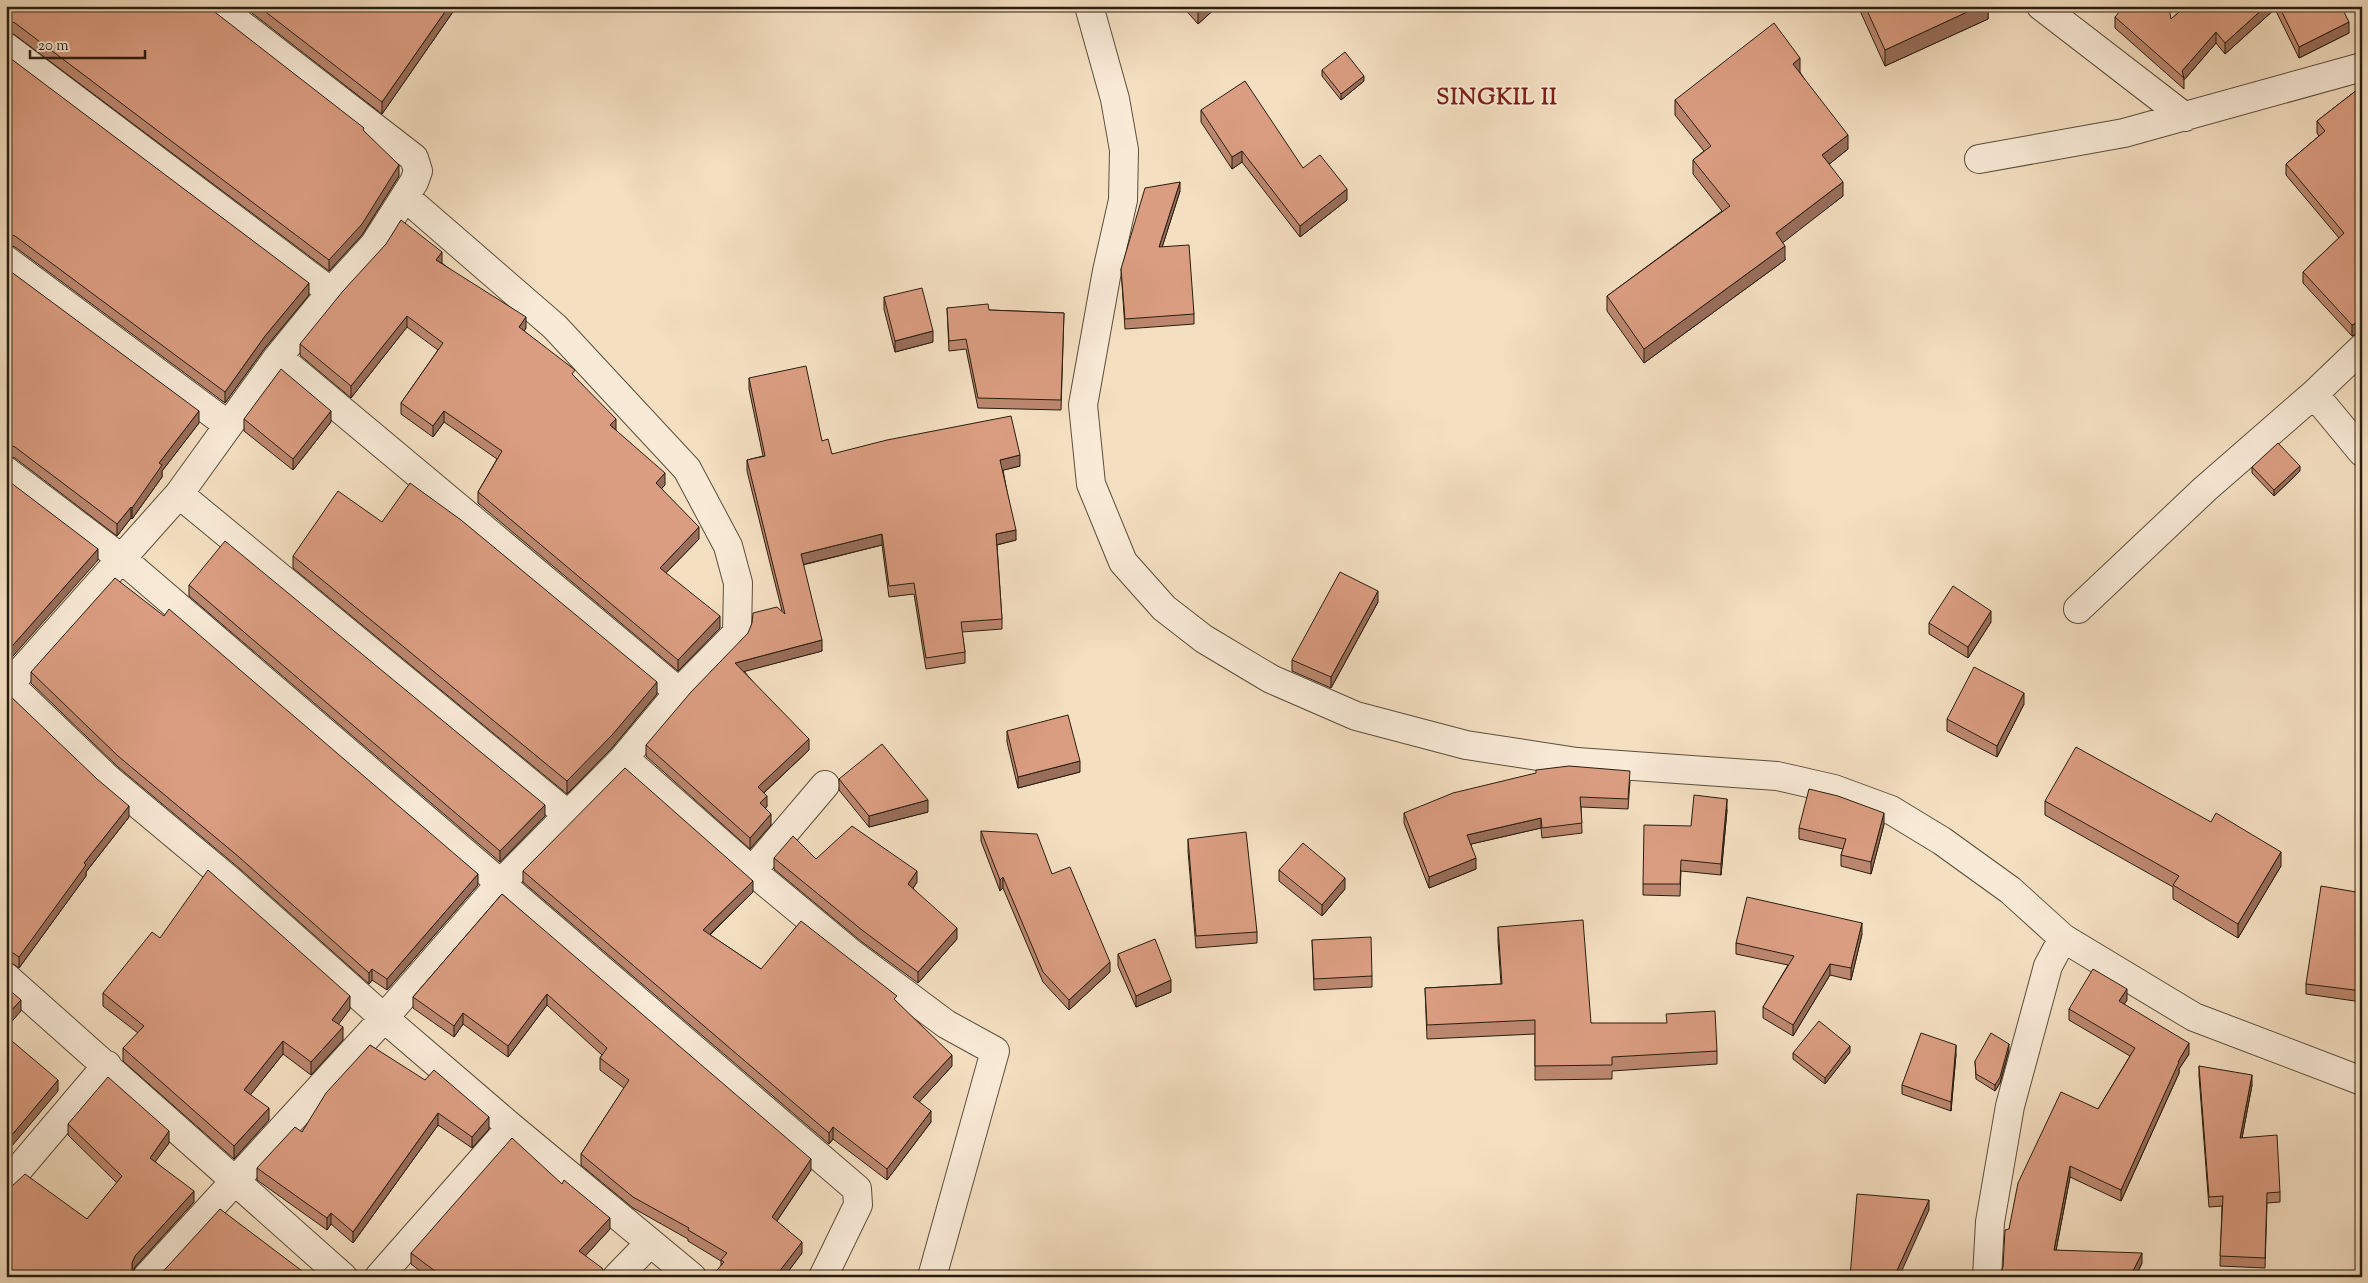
<svg xmlns="http://www.w3.org/2000/svg" width="2368" height="1283" viewBox="0 0 2368 1283" font-family="'Sorts Mill Goudy',serif">
  <rect width="100%" height="100%" fill="#f4dfc1"/>
  <filter id="stains"><feTurbulence type="fractalNoise" baseFrequency=".004" numOctaves="4"/><feColorMatrix values="0 0 0 0 .2 0 0 0 0 .09 0 0 0 0 .02 0 0 0 .5 -.17"/></filter>
  <radialGradient id="worn" r=".72"><stop offset=".6" stop-color="#630" stop-opacity="0"/><stop offset="1" stop-color="#630" stop-opacity=".3"/></radialGradient>
  <g fill="none" stroke-linecap="round" stroke-linejoin="round">
    <g stroke="#5b4e3c" stroke-width="30">
      <path id="minor" d="M1089 6 1115 99 1124 150 1123 200 1107 271 1083 405 1091 484 1123 562 1164 608 1204 639 1271 679 1356 716 1466 745 1577 762 1777 776 1834 789 1891 810 1942 841 2010 890 2063 938 2194 1017 2362 1081
        M2041 6 2185 117
        M6 47 331 292
        M1979 159 2124 133 2362 67
        M6 260 228 425
        M2362 348 2314 394 2362 452
        M278 357 679 692
        M6 471 122 559 857 1189 858 1205 823 1277
        M179 494 567 814
        M2078 609 2205 489 2314 394
        M6 681 108 779 229 880 384 1018 511 1127 692 1277
        M6 688 179 494 278 357 331 292 374 245 414 182 418 171 414 158 217 6
        M624 758 752 871 825 785
        M752 871 852 954 946 1024 995 1051 932 1277
        M6 977 343 1277
        M6 1184 107 1065
        M147 1277 384 1018 500 884 624 758 679 692 737 633 738 583 728 546 687 469 555 327 405 197
        M379 1277 511 1127
        M617 1277 650 1243
        M1987 1277 1990 1222 2010 1106 2048 966 2063 938"/>
    </g>
    <use href="#minor" stroke="#f8ead7" stroke-width="28"/>
  </g>
  <path fill="#bc876f" stroke="#281d0f" d="M6 6 364 131 399 176 362 235 329 271 15 35 8 32H6Z
    M243 6H457L382 114Z
    M1182 6H1218L1198 24Z
    M1861 6H1988V19L1885 66 1861 13Z
    M2186 6H2341L2349 33 2299 58 2275 9 2225 54 2216 43 2184 80V89L2115 28V17L2171 19Z
    M6 55 309 295 265 348 225 403 15 247 6 245Z
    M1322 70 1364 81 1341 100 1322 76Z
    M1800 72 1848 149 1829 164 1843 196 1782 242 1785 260 1644 363 1607 311V296L1722 211 1693 174V160L1704 151 1675 115V100Z
    M2362 86V333H2359L2352 336 2303 283V272L2339 238 2286 175V164L2319 136 2317 133V121Z
    M1201 110 1303 168 1347 200 1300 237 1242 162 1232 169 1201 122Z
    M1180 191 1162 247 1194 314V324L1125 329 1121 269Z
    M442 263 526 328 524 331 575 377 616 430 665 485 661 489 699 539 666 573 720 628 678 671 478 503V492L497 459 444 422 433 437 401 414V403L438 350 407 327 351 398 300 355V344Z
    M6 268 199 423 162 471V477L132 519 131 518 117 536 15 458 6 456Z
    M884 297 933 342 895 352 884 309Z
    M947 308 989 310 1064 313 1061 410 978 408 966 349 949 351Z
    M749 378 822 441 832 454 1020 466 1003 470 1016 540 997 545 1002 619V629L962 632 965 652V663L926 669 914 594 889 597 882 545 803 565 822 651 744 671 809 750 764 793 767 806 765 809 771 825 750 849 646 756V745L782 611 747 471V460L763 456 749 389Z
    M244 419 331 422 293 470 244 431Z
    M2252 467 2300 471 2274 496 2252 473Z
    M382 522 657 694 612 748 567 794 293 568V556Z
    M189 585 545 816 500 862 189 596Z
    M1378 602 1331 688 1292 671V660Z
    M1991 622 1968 658 1929 634V623Z
    M31 672 478 885 387 990 372 980 369 984 239 868 118 767 31 683Z
    M6 692 129 817 86 872V876L19 968 10 962H6Z
    M2024 704 1997 757 1947 731V719Z
    M1007 731 1080 772 1018 788 1007 742Z
    M839 779 928 812 869 827 839 790Z
    M1630 781 1628 809 1581 807 1582 833 1542 838 1541 828 1471 844 1476 869 1429 888 1404 823V813Z
    M2045 801 2281 866 2238 938 2173 899V887L2045 815Z
    M1727 810 1721 875 1681 871 1680 896 1643 895V884L1691 826Z
    M1884 824 1871 874 1841 866V855L1843 849 1799 839V828Z
    M981 831 1052 874 1110 972 1069 1010 1043 982 1003 888 1000 891 981 841Z
    M1188 839 1257 932V943L1196 948 1188 851Z
    M774 858 816 859 917 882 913 888 957 939 918 983 862 942 774 869Z
    M1279 870 1345 889 1322 916 1279 881Z
    M523 871 753 892 710 935 761 969 897 1002 952 1066 919 1102 931 1122 887 1180 833 1139 829 1144 523 882Z
    M2362 893V1002L2306 994V984Z
    M502 894 811 1170 777 1221 802 1253 784 1277H711L721 1266V1261L688 1241V1239L633 1208 581 1165V1154L624 1088 600 1070V1058L602 1055 547 1005 508 1057 463 1024 454 1037 413 1008V997Z
    M1498 927 1591 1023 1717 1051V1064L1612 1071V1079L1535 1080V1034L1427 1039 1425 988 1501 984 1498 941Z
    M1862 934 1851 980 1830 975 1793 1036 1763 1018V1007L1788 965 1736 954V943Z
    M160 938 350 1009 338 1024 343 1040 311 1075 283 1054 250 1095 269 1120 234 1159 123 1061V1048L138 1033 103 1006V993Z
    M1312 940 1372 976V987L1314 990Z
    M1118 954 1171 992 1136 1007 1118 966Z
    M2127 1000 2124 1004 2189 1054 2179 1069V1073L2121 1201 2070 1177 2056 1250 2142 1263 2138 1272 2003 1267 2009 1229 2098 1109 2130 1056 2069 1020V1009Z
    M370 1045 489 1129 472 1148 438 1125 353 1243 331 1224 327 1230 257 1180V1168L302 1132Z
    M2009 1050 2000 1083 1995 1091 1976 1079 1975 1061Z
    M1850 1052 1825 1084 1793 1059V1053Z
    M1956 1054 1951 1111 1902 1094V1085Z
    M2199 1066 2252 1085 2242 1138 2280 1192V1202L2267 1203 2265 1268 2220 1266 2222 1206 2209 1207 2199 1076Z
    M68 1124 169 1143 155 1161 194 1202 135 1267 133 1271 87 1219 117 1183 68 1135Z
    M610 1229 585 1256 606 1277H428L411 1264V1253Z"/>
  <path fill="#996e5a" stroke="#281d0f" d="M449 6H457L382 114V102Z
    M1205 6H1218L1198 24V13Z
    M1980 6H1988V19L1885 66V50Z
    M2266 6H2275V9L2225 54V43Z
    M2349 22V33L2299 58V47Z
    M2216 32V43L2184 80 2182 71Z
    M1800 58V72L1793 78V64Z
    M1364 76V81L1341 100V94Z
    M1848 135V149L1822 170V155Z
    M1242 151V162L1232 169V157Z
    M399 165V176L362 235 329 271V260Z
    M1180 182V191L1159 257V247Z
    M1843 182V196L1776 248V233Z
    M1347 189V200L1300 237V226Z
    M1785 246V260L1644 363V349Z
    M442 252V263L436 260Z
    M309 283V295L265 348 225 403V392L265 336Z
    M407 316V327L351 398V386Z
    M526 317V328L519 338V327Z
    M2359 322V333L2352 336V325Z
    M933 331V342L895 352V341Z
    M199 411V423L162 471V477L132 519V508L159 463Z
    M331 411V422L293 470V459Z
    M444 411V422L433 437V426Z
    M616 419V430L610 425Z
    M1020 455V466L1000 471V460Z
    M2300 466V471L2274 496V490Z
    M665 473V485L656 495V483Z
    M131 507V518L117 536V524Z
    M699 527V539L660 579V568Z
    M1016 530V540L996 545V534Z
    M882 534V545L801 565V554Z
    M98 549V560L6 664V653Z
    M1378 591V602L1331 688V677Z
    M1991 611V622L1968 658V647Z
    M720 616V628L678 671V660Z
    M822 640V651L735 674V663Z
    M657 682V694L612 748 567 794V781Z
    M2024 693V704L1997 757V746Z
    M809 739V750L758 798V787Z
    M1080 761V772L1018 788V777Z
    M767 796V806L760 814V803Z
    M1727 799V810L1721 875V864Z
    M928 800V812L869 827V816Z
    M545 805V816L500 862V851Z
    M129 806V817L86 872V876L19 968V957L84 863Z
    M1884 813V824L1871 874V862Z
    M771 814V825L750 849V838Z
    M1541 818V828L1467 845V835Z
    M2281 852V866L2238 938V924Z
    M1476 858V869L1429 888V877Z
    M917 871V882L908 896V884Z
    M478 874V885L387 990V979Z
    M1003 877V888L1000 891V880Z
    M1345 878V889L1322 916V905Z
    M753 881V892L703 941V930Z
    M1862 923V934L1851 980V968Z
    M957 928V939L918 983V972Z
    M1110 962V972L1069 1010V1000Z
    M1830 964V975L1793 1036V1025Z
    M372 969V980L369 984V973Z
    M1171 980V992L1136 1007V996Z
    M2127 989V1000L2119 1012V1001Z
    M547 994V1005L508 1057V1046Z
    M350 996V1009L332 1033V1020Z
    M21 1000V1011L6 1028V1016Z
    M463 1013V1024L454 1037V1026Z
    M343 1027V1040L311 1075V1062Z
    M283 1041V1054L244 1103V1090Z
    M2189 1043V1054L2179 1069V1073L2121 1201V1190L2178 1062Z
    M2009 1044V1050L2000 1083 1995 1091V1085Z
    M1956 1045V1054L1951 1111V1102Z
    M1850 1046V1052L1825 1084V1078Z
    M952 1055V1066L913 1109V1097Z
    M2252 1075V1085L2240 1148V1138Z
    M58 1080V1091L6 1153V1142Z
    M269 1108V1120L234 1159V1146Z
    M931 1111V1122L887 1180V1169Z
    M438 1113V1125L353 1243V1232Z
    M489 1117V1129L472 1148V1137Z
    M833 1127V1139L829 1144V1133Z
    M169 1131V1143L150 1169V1158Z
    M811 1159V1170L772 1228V1217Z
    M2070 1166V1177L2054 1261V1250Z
    M194 1191V1202L135 1267 132 1274V1263L135 1256Z
    M1929 1200V1210L1899 1277H1894Z
    M331 1213V1224L327 1230V1218Z
    M610 1218V1229L579 1263V1251Z
    M802 1242V1253L784 1277H775Z
    M2142 1253V1263L2135 1277 2133 1271Z"/>
  <path fill="#db9d81" stroke="#281d0f" d="M6 6H207L364 128 363 130 399 165 362 224 329 260 15 23 8 20H6Z
    M258 6H449L382 102Z
    M1192 6H1205L1198 13Z
    M1865 6H1980L1885 50Z
    M2124 6H2168L2169 7 2171 19 2186 6H2266L2225 43 2216 32 2182 71 2184 78 2115 17Z
    M2279 6H2341L2349 22 2299 47Z
    M1774 23 1800 58 1793 64 1848 135 1822 155 1843 182 1776 233 1785 246 1644 349 1607 296 1730 206 1693 160 1711 146 1675 100Z
    M1345 52 1364 76 1341 94 1322 70Z
    M6 55 309 283 265 336 225 392 15 236 6 233Z
    M1245 81 1303 168 1320 155 1347 189 1300 226 1242 151 1232 157 1201 110Z
    M2362 86V322H2359L2352 325 2303 272 2344 233 2286 164 2325 131 2317 121Z
    M1180 182 1159 247 1189 245 1194 314 1125 319 1121 269 1145 188Z
    M401 220 442 252 436 260 526 317 519 327 575 370 572 374 616 419 610 425 665 473 656 483 699 527 660 568 720 616 678 660 478 492 502 451 444 411 433 426 401 403 443 343 407 316 351 386 300 344 343 291 386 244Z
    M6 268 199 411 159 463 162 465 132 508 131 507 117 524 15 447 6 444Z
    M922 288 933 331 895 341 884 297Z
    M988 304 989 310 1064 313 1061 400 978 398 966 339 949 341 947 308Z
    M806 366 822 441 828 439 832 454 887 440 1011 416 1020 455 1000 460 1016 530 996 534 1002 619 961 622 965 652 926 658 914 583 889 586 882 534 801 554 822 640 735 663 809 739 758 787 767 796 760 803 771 814 750 838 646 745 691 692 748 633 752 623 753 613 777 607 785 614 747 460 765 456 749 378Z
    M281 369 331 411 293 459 244 419Z
    M2278 443 2300 466 2274 490 2252 467Z
    M6 479 98 549 6 653Z
    M410 483 461 520 657 682 612 735 567 781 293 556 338 491 382 522Z
    M225 541 545 805 500 851 189 585Z
    M1340 572 1378 591 1331 677 1292 660Z
    M115 578 164 616 169 609 478 874 387 979 372 969 369 973 239 857 118 756 31 672Z
    M1953 586 1991 611 1968 647 1929 623Z
    M1974 667 2024 693 1997 746 1947 719Z
    M6 692 97 779 129 806 84 863 86 865 19 957 10 951H6Z
    M1068 715 1080 761 1018 777 1007 731Z
    M882 744 928 800 869 816 839 779Z
    M2076 747 2211 822 2216 813 2281 852 2238 924 2173 885 2179 876 2045 801Z
    M1569 766 1630 771 1628 799 1580 797 1582 823 1542 828 1541 818 1467 835 1476 858 1429 877 1404 813 1453 793 1536 773V770Z
    M625 768 753 881 703 930 761 969 801 921 897 996 894 999 952 1055 913 1097 931 1111 887 1169 833 1127 829 1133 523 871Z
    M1809 789 1838 796 1884 813 1871 862 1841 855 1846 839 1799 828Z
    M1694 795 1727 799 1721 864 1681 860 1680 884H1643L1644 825 1691 826Z
    M852 826 917 871 908 884 957 928 918 972 862 930 774 858 793 836 816 859Z
    M981 831 1037 834 1052 874 1070 867 1110 962 1069 1000 1043 972 1003 877 1000 880Z
    M1246 832 1257 932 1196 936 1188 839Z
    M1303 843 1345 878 1322 905 1279 870Z
    M208 870 350 996 332 1020 343 1027 311 1062 283 1041 244 1090 269 1108 234 1146 123 1048 144 1026 103 993 152 932 160 938Z
    M2321 886 2362 893V991L2306 984Z
    M502 894 811 1159 772 1217 802 1242 775 1277H711L724 1262 721 1260 727 1253 688 1230 689 1228 633 1197 581 1154 629 1080 600 1058 607 1048 547 994 508 1046 463 1013 454 1026 413 997Z
    M1747 897 1862 923 1851 968 1830 964 1793 1025 1763 1007 1794 956 1736 943Z
    M1583 920 1591 1023H1667L1666 1014 1715 1011 1717 1051 1612 1057V1065L1535 1066V1020L1427 1025 1425 988 1502 984 1498 927Z
    M1371 937 1372 976 1314 979 1312 940Z
    M1155 939 1171 980 1136 996 1118 954Z
    M2093 969 2127 989 2119 1001 2189 1043 2178 1062H2179L2121 1190 2070 1166 2054 1250 2142 1253 2133 1271 2169 1277H1999L2003 1267 2005 1230 2009 1229 2018 1183 2061 1092 2098 1109 2135 1048 2069 1009Z
    M6 987 21 1000 6 1016Z
    M1819 1021 1850 1046 1825 1078 1793 1053Z
    M1921 1033 1956 1045 1951 1102 1902 1085Z
    M1991 1033 2009 1044 2000 1077 1995 1085 1976 1074 1975 1061Z
    M6 1036 58 1080 6 1142Z
    M370 1045 425 1080 434 1070 489 1117 472 1137 438 1113 353 1232 331 1213 327 1218 257 1168 295 1127 302 1132 326 1093Z
    M2199 1066 2252 1075 2240 1138 2277 1135 2280 1192 2267 1193 2265 1258 2220 1256 2223 1196 2209 1197Z
    M108 1077 169 1131 150 1158 194 1191 135 1256 132 1263V1270L136 1277H6V1188L11 1187 25 1174 87 1219 122 1176 68 1124Z
    M512 1138 562 1184 564 1180 610 1218 579 1251 602 1268 606 1277H443L411 1253Z
    M1857 1194 1929 1200 1894 1277H1850Z
    M220 1209 310 1277H158Z"/>
  <g text-anchor="middle" stroke-width="4" stroke-linejoin="round" paint-order="stroke">
    <g font-size="22" font-weight="bold" letter-spacing="1" fill="#7a1f14" stroke="#f8ead7">
      <text x="1497" y="104">SINGKIL II</text>
    </g>
  </g>
  <rect width="2368" height="1283" fill="none" stroke="#f4dfc1" stroke-width="25"/>
  <rect x="8" y="8" width="2353" height="1268" fill="none" stroke="#281d0f" stroke-width="2.5"/>
  <rect x="12" y="12" width="2343" height="1258" fill="none" stroke="#281d0f"/>
  <path d="M30 50v8h115v-8" fill="none" stroke="#281d0f" stroke-width="2.5"/>
  <text x="38" y="50" font-size="15" fill="#281d0f" stroke="#f8ead7" stroke-width="4" paint-order="stroke">20 m</text>
  <rect width="100%" height="100%" filter="url(#stains)"/>
  <rect width="100%" height="100%" fill="url(#worn)"/>
</svg>
